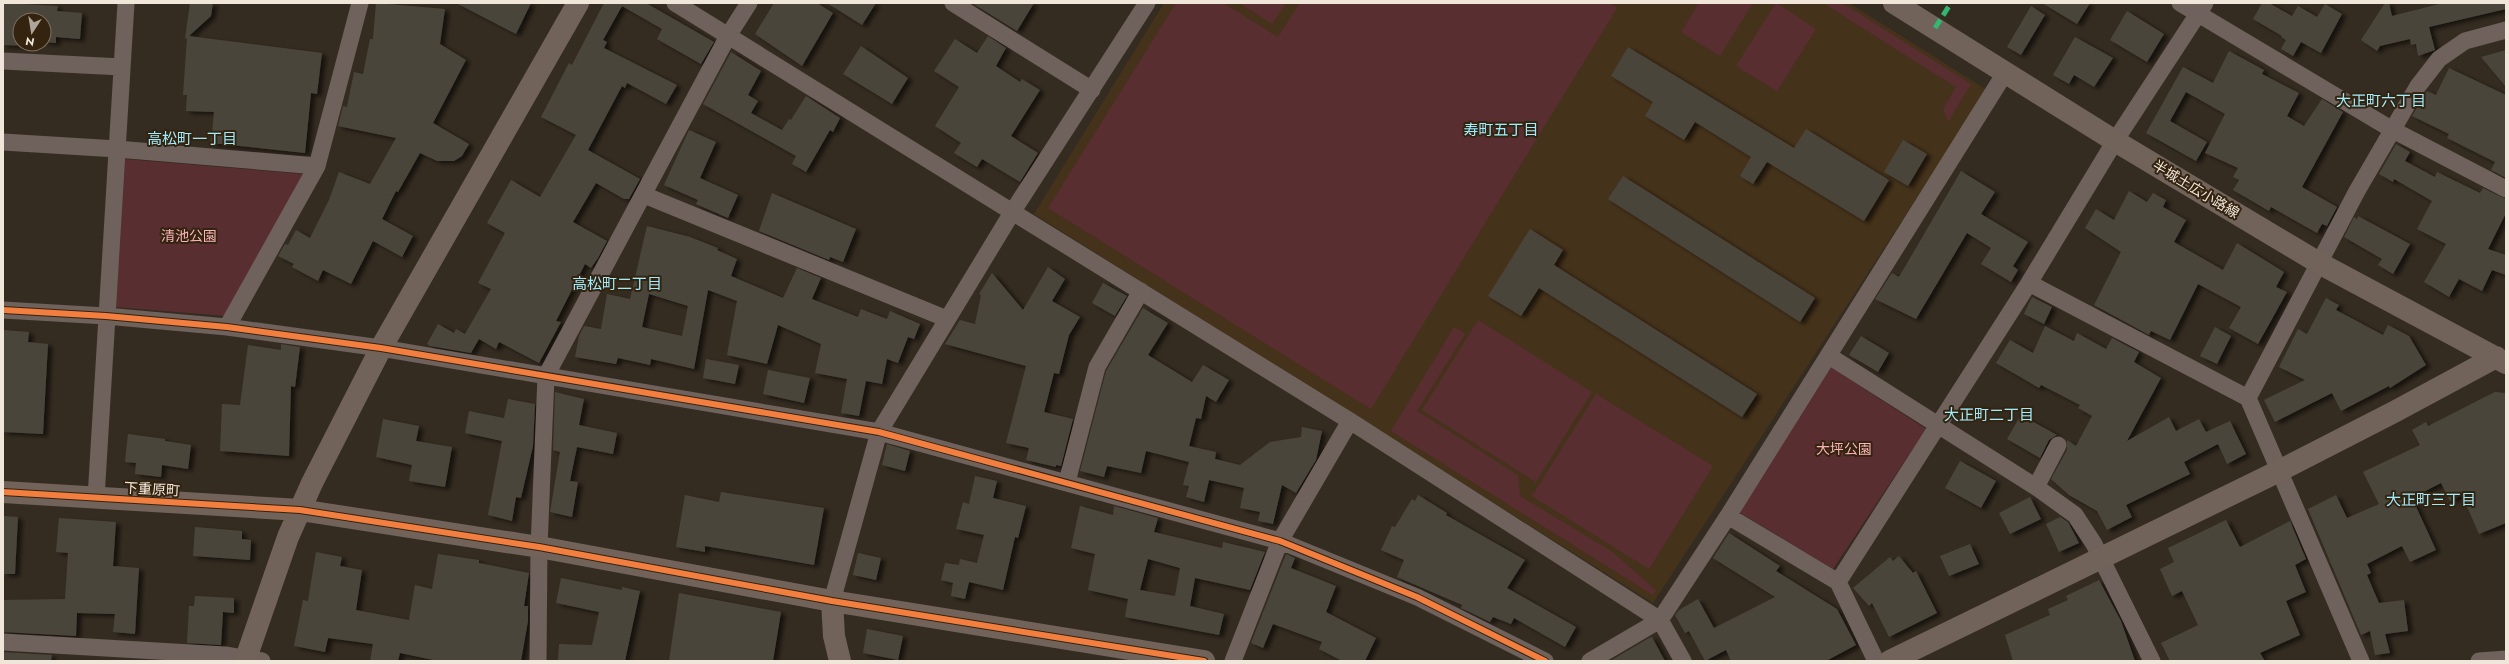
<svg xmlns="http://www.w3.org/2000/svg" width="2509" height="664" viewBox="0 0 2509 664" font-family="Jost,'Noto Sans JP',sans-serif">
  <defs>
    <filter id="shadow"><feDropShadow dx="4.5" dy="2.5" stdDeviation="2" flood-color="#0009"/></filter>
  </defs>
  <rect width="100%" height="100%" fill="#352c21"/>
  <path fill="#45321a" d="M1164 3H1849L1987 90 1653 603 1034 214Z"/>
  <path fill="#592e31" d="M1176 3H1223L1278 37 1300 3H1609L1617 8 1371 409 1048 208Z
    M1239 3H1286L1272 24Z
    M1699 3H1753L1720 56 1681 32Z
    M1776 3 1816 29 1777 91 1736 66Z
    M1823 3H1842L1971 84 1948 122 1943 109 1956 87Z
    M124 159 303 174 226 316 115 307Z
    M1478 320 1592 392 1536 482 1422 410Z
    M1454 327 1465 334 1417 411 1518 475 1520 496 1614 553 1656 591 1653 595 1391 431Z
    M1829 366 1926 429 1833 569 1739 512Z
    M1596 394 1713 466 1649 569 1532 496Z"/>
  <path fill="#4a453b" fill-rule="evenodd" filter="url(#shadow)" d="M3 3 58 6 57 11 82 13 80 39 56 37V43L44 42V20H20V44H30V46L3 45Z
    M190 3H213L211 16 189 36 322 53 317 94 311 93 305 153 211 143 214 112 186 111 187 95H183L187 38 185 39Z
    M376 3 445 9 440 44 466 60 433 123 469 144 462 156 454 161H437L420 153 398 192 396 191 382 219 413 236 402 257 373 241 351 284 323 270 318 281 292 267 294 264 278 256 285 244 288 245 296 230 310 238 329 200 339 172 370 184 396 138 338 126 343 106 347 107 354 72 363 74 370 39H373Z
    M456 3H531L516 34Z
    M604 3H646L714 42 701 64 657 39 662 29 622 6 603 40 607 42 604 48 677 85 666 104 627 83 625 88 622 86 588 150 640 179 629 199H624L596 183 573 222 607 241 598 258 591 268 585 264 556 321 561 322 539 363 499 342 496 349 479 339 471 353 430 346 427 344 438 324 454 333 456 329 465 334 491 289 478 283 505 233 487 223 511 180 540 197 576 135 541 117 569 63 572 65Z
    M774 3H817L833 13 802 66 755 34Z
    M827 3H876L862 25Z
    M972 3H1034L1017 31Z
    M2042 3H2090L2077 24Z
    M2262 3H2269L2292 16 2298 6 2317 17 2325 4 2342 14 2321 53 2301 42 2293 56 2281 49 2286 40 2281 37 2282 36 2253 19Z
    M2385 3H2389L2392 16 2443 3H2506V9L2429 27 2435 50 2418 56 2416 44 2411 45 2410 39 2380 46 2377 51 2361 40Z
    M2031 6 2045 15 2021 55 2007 47Z
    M2127 11 2164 34 2147 62 2110 40Z
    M988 36 1006 48 996 66 1020 82 1022 79 1040 90 1011 136 1038 153 1020 182 982 159 977 167 954 153 961 143 935 126 959 87 934 71 955 39 977 53Z
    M2075 37 2113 58 2094 87 2074 75 2069 84 2053 75Z
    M861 46 908 78 892 104 843 74Z
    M1628 47 1794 148 1806 129 1889 180 1864 221 1767 162 1753 184 1740 176 1751 157 1695 122 1684 140 1645 116 1653 102 1611 76Z
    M2506 50V87L2481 57Z
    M2229 51 2264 70 2262 74 2299 93 2287 116 2304 126 2322 99 2343 112 2302 187 2337 207 2327 226 2322 224 2317 233 2271 207 2269 211 2233 190 2239 180 2233 177 2238 168 2205 153 2225 114 2186 92 2170 121 2207 142 2196 161 2146 133 2183 67 2213 83Z
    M731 52 761 71 748 95 758 101 751 113 782 130 789 119 791 120 806 96 840 118 833 132 830 130 806 172 792 164 796 156 703 104Z
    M2449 68 2506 95V178L2491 170 2495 162 2447 138 2449 134 2412 116 2427 91 2436 95Z
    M689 130 716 142 700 178 738 195 728 218 696 204 698 200 664 185Z
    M1903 140 1927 154 1908 186 1884 172Z
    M2396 144 2410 152 2405 161 2435 177 2437 172 2480 193 2483 188 2506 199V213L2488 249 2506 255V275L2492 270 2482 291 2459 279 2449 297 2424 282 2446 244 2417 229 2432 201 2394 179 2393 182 2379 174Z
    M1961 171 1995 192 1981 214 2028 242 2013 266 2018 270 2011 282 1981 264 1991 248 1967 233 1916 319 1875 299 1892 273 1899 277Z
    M1623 176 1815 298 1800 322 1608 199Z
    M2129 191 2147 202 2153 193 2166 200 2163 207 2186 220 2174 242 2223 270 2237 243 2284 272 2276 287 2287 292 2258 344 2229 328 2241 307 2198 284 2170 340 2151 331 2149 335 2094 305 2121 252 2085 228 2096 209 2114 220Z
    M772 193 856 229 843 262 830 257 829 260 759 231Z
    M2358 216 2410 244 2393 274 2378 265 2382 259 2344 237 2354 217 2357 219Z
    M647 226 690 237 718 248 717 250 737 259 731 276 783 298 797 268 821 278 812 299 858 317 861 309 887 319 890 311 920 324 914 339 908 337 898 363 887 359 882 384 866 381 859 416 841 413 847 379 815 373 821 344 778 325 767 364 727 355 737 301 708 290 694 369 651 359 650 365 618 358 616 364 575 357 579 336 584 326 601 329 607 294 630 299ZM649 294 688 306 682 336 642 327Z
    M1530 229 1563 250 1554 265 1757 394 1742 417 1539 288 1521 316 1488 296Z
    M1048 267 1065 279 1052 301 1080 317 1069 335 1059 374 1054 373 1044 412 1073 419 1061 466 1056 465V467L1026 460 1029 448 1006 443 1026 366 945 344 960 320 975 324 981 295 979 294 992 273 1023 310Z
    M1103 283 1127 296 1115 316 1092 303Z
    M2032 297 2052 307 2044 324 2024 314Z
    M2326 298 2339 305 2336 310 2383 335 2388 325 2409 336 2426 365 2390 388 2389 386 2341 411 2332 393 2275 422 2264 400 2305 380 2279 367 2298 329 2307 334Z
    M1143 308 1168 323 1148 355 1192 382 1203 365 1229 380 1216 402 1206 396 1201 419 1196 418 1189 446 1216 452 1215 459 1240 465 1270 442 1301 437 1302 427 1322 431 1316 460 1296 493 1282 485 1273 524 1258 521 1260 512 1240 508 1244 488 1209 480 1204 502 1186 497 1189 486 1183 485 1189 462 1146 451 1141 473 1107 466 1104 477 1080 471 1106 371Z
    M2045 326 2074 341 2077 333 2106 349 2112 338 2139 352 2134 362 2161 378 2127 441 2169 417 2176 431 2199 419 2206 432 2230 421 2246 454 2227 464 2218 444 2184 462 2190 474 2126 505 2132 517 2107 530 2097 511 2069 495 2051 479 2067 450V440L2076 446 2092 416 2078 408 2080 405 2041 385 2039 388 1996 363 2010 340 2033 353Z
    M2215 327 2231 336 2217 364 2200 356Z
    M3 330 29 332 28 342 48 344 43 434 3 432Z
    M1861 336 1889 353 1878 372 1849 355Z
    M281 344 300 347 295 387 291 386 289 456 220 451 222 404 240 405 248 345 281 350Z
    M706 359 739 365 735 384 703 378Z
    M768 370 810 378 804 403 763 394Z
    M555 392 584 399 579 425 617 433 613 454 577 447 570 481 578 482 572 517 550 512 560 452 553 450Z
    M2495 392 2506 393V523L2479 534 2462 495 2450 501 2441 483 2412 498 2436 550 2410 562 2402 546 2367 564 2371 573 2367 575 2379 603 2404 600 2408 631 2385 634 2390 653 2375 655 2370 631 2361 635 2308 509 2336 495 2347 518 2379 504 2363 472 2420 445 2412 430 2426 422 2428 426Z
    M508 399 535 404 533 446 521 498 516 497 512 521 488 515 502 441 465 433 469 411 504 418Z
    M2021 415 2057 435 2049 440 2040 458 2007 439Z
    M383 419 419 426 416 441 452 447 445 487 409 481 412 465 376 457Z
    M128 434 165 439V441L191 445 188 469 162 465 161 477 135 474 136 463 125 462Z
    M887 444 910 451 905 471 882 465Z
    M1960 461 1996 481 1981 508 1945 488Z
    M975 476 997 481 993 498 1026 506 1018 538 1015 537 1003 590 969 582 965 599 951 596 953 583 941 580 945 563 959 565 960 559 977 563 984 535 956 529 963 502 969 504Z
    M721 492 824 508 814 565 705 546V552L676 547 685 495 719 502Z
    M1418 495 1447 513 1446 515 1525 560 1507 588 1576 627 1565 647 1514 618 1511 624 1493 617 1490 622 1461 608 1462 605 1397 577 1404 560 1381 550 1392 526 1395 527 1412 499 1415 501Z
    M2030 497 2041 519 2010 534 1999 513Z
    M1080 506 1113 515 1114 506 1158 518 1154 532 1222 548 1223 542 1265 552 1250 590 1195 578 1190 606 1224 614 1219 635 1125 617 1128 599 1088 590 1095 554 1071 548ZM1148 559 1180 568 1175 596 1140 590Z
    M3 516 18 517 15 574H3Z
    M2060 517 2068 522 2079 543 2059 552 2046 524Z
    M59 518 116 522 113 566 139 568 135 634 113 632 115 614 77 613 76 636 3 632V600L65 599 68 553 56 552Z
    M2226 520 2240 547 2290 521 2306 559 2295 565 2306 592 2286 601 2300 635 2260 653 2265 661H2170L2161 643 2198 625 2182 591 2172 596 2160 569 2174 562 2168 548Z
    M195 527 242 531V539L251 540 250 560 193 556Z
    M1729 533 1780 566 1776 571 1837 609 1856 645 1826 661H1731L1726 650 1705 661 1689 631 1685 633 1675 615 1679 610 1698 599 1714 628 1775 597 1713 558Z
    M1970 544 1979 564 1949 576 1940 556Z
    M316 552 342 557 340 566 362 570 356 610 409 620 415 585 432 589 438 554 479 560V563L529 573 524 606H528V621L521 661H438L400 653 398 661H370L373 644 328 638 325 652 294 646 303 600 308 601Z
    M858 553 881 558 876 580 853 575Z
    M1286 554 1295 558 1291 568 1336 586 1326 612 1376 638 1365 661H1342L1319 649 1322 642 1273 624 1263 648 1251 643Z
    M1899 556 1913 573 1916 571 1937 613 1889 637 1872 603 1869 606 1853 588 1890 557 1893 561Z
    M561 578 622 590V587L640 591 625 661H558L559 644 592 645 599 612 556 603Z
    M2099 580 2121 621 2135 661H2013L2005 635 2050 615 2048 609 2068 600 2066 596Z
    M679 593 781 612 773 661H669Z
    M195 596 234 598V613L223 612 221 645 187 643 189 606H194Z
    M867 629 903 636 898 660 863 653Z
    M1652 637 1665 661H1610L1649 638Z
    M3 652 52 655 51 661H3Z"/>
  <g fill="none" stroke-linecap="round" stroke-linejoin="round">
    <path stroke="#6f615b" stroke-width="17" d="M675 3 1350 421 1660 620 1683 661
      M953 3 1092 90
      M2180 3 2391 129 2506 189
      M3 61 122 67
      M3 142 117 149 317 166
      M644 195 947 319
      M2029 283 2248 398 2361 661
      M3 310 106 316 227 327 381 348 879 432 1280 541 1417 597 1545 661
      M227 327 317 166 360 3
      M1829 356 2036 487 2075 515 2094 544 2152 661
      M2248 398 2357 191 2418 86 2439 59 2465 41 2506 30
      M1067 482 1097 367 1141 291
      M2036 487 2058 445
      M96 498 126 3
      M1728 516 1838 582 1876 661
      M1838 582 2029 283 2115 141 2205 3
      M832 601 879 432 1013 211 1147 3
      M3 642 225 655 262 661
      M538 661 539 547 546 376 728 36 749 3
      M1233 661 1280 541 1350 421
      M1590 661 1660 620 1728 516 2005 73
      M2479 661 2506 659"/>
    <path stroke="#71625a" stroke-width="22" d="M1894 3 2115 141 2319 263 2506 363
      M3 492 300 510 539 547 832 601 1204 661
      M832 601 834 636 840 661
      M245 661 288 537 312 483 381 348 578 3
      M1890 661 2279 471 2394 412 2496 357"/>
    <path stroke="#33b770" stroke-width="5" stroke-dasharray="10 5" stroke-linecap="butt" d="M1935 28 1951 3"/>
    <g stroke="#33230f" stroke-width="8">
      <path id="cycleway" d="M3 310 106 316 227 327 381 348 879 432 1280 541 1417 597 1545 661
        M3 492 300 510 539 547 832 601 1204 661"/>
    </g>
    <use href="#cycleway" stroke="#f27e40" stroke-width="6"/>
  </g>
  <g text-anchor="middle" stroke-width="4" stroke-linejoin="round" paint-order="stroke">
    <g font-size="14" fill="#f1e6da" stroke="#33230f">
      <text transform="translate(2196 189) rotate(31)" y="5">半城土広小路線</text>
      <text transform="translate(152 489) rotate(3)" y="5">下重原町</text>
    </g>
    <g font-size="14" fill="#fab3b8" stroke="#33230f">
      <text x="189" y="241">清池公園</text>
      <text x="1844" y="454">大坪公園</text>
    </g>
    <g font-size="15" fill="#9eecfe" stroke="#33230f">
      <text x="2381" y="106">大正町六丁目</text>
      <text x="1501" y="135">寿町五丁目</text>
      <text x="192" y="144">高松町一丁目</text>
      <text x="617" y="289">高松町二丁目</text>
      <text x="1989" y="420">大正町二丁目</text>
      <text x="2431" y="505">大正町三丁目</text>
    </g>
  </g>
  <rect width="2509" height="664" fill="none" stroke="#f1e6da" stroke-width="8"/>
  <g transform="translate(32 32) rotate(192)"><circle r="19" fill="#33230f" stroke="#7f7160"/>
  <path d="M0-3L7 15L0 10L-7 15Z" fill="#afa599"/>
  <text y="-6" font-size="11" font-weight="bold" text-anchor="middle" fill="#f1e6da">N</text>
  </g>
</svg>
